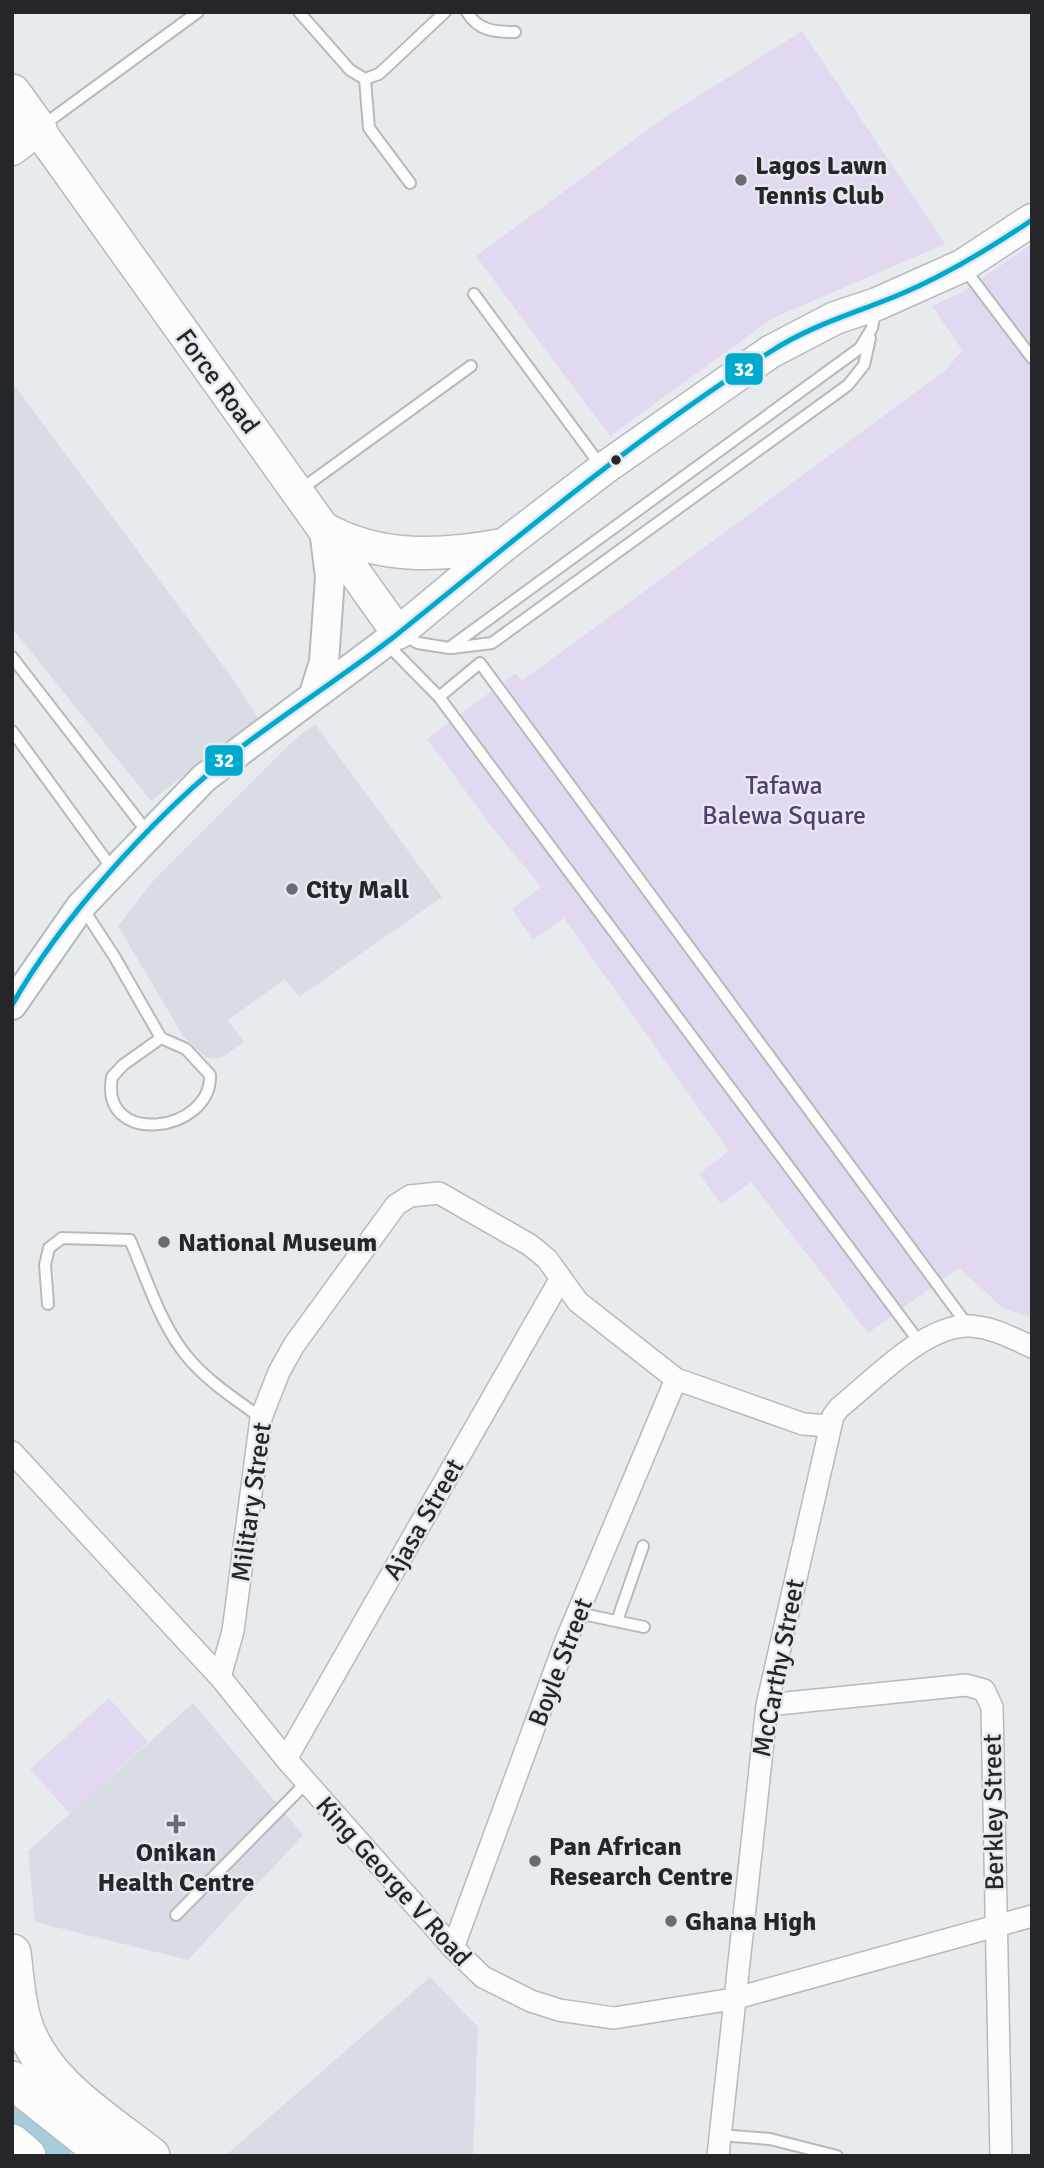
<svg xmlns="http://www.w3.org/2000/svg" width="1044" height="2168" viewBox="0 0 1044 2168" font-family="Signika,sans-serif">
  <rect width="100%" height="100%" fill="#e8ebee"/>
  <path fill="#d8dce4" d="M12 382 233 679 258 718 151 801 12 628Z
    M315 724 442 897 299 997 285 979 228 1020 244 1042 221 1058H206L183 1036 118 926 153 881 294 740Z
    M193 1703 303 1835 188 1960 35 1922 28 1851Z
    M430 1977 478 2027 473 2156H225Z"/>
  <path fill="#e2d9f0" d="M802 31 945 244 773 318 610 436 476 256 668 115Z
    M1032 244V1318L1004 1309 959 1268 868 1333 751 1182 721 1204 699 1174 729 1151 564 918 533 940 512 909 541 887 492 827 427 739 516 673 522 681 946 370 962 350 932 306 962 292Z
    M109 1698 148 1742 70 1814 30 1769Z"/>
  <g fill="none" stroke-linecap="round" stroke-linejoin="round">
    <path stroke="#a6cfdb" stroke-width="19" d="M12 2115 62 2156"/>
    <g stroke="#b7b9bb" stroke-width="14">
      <path id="lane" d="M299 12 350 70 365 79 379 74 445 12
        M467 12C478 31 495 32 515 32
        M365 79 369 128 410 183
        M42 126 198 12
        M964 268 1032 358
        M474 294 601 466
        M300 490 471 366
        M400 634 418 643 449 648 860 348 872 328 876 308
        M386 643 439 697
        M452 648 492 643 848 385 864 365 870 338
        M12 657 148 833
        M12 731 114 871
        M82 907 114 956 161 1038 186 1049 210 1075C212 1133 99 1148 112 1077L123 1065 161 1038
        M48 1304 45 1265 49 1248 62 1238 130 1240C147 1279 161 1327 190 1360 210 1383 237 1400 261 1418
        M920 1343 439 697 480 663 968 1326
        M578 1613 644 1627
        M617 1621 643 1546
        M176 1915 306 1783
        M720 2135 770 2139 837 2156"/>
    </g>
    <g stroke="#b7b9bb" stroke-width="24">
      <path id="street" d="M12 1452 220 1677 286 1759 453 1948 483 1977 531 2001 559 2010 614 2018 733 1999 1032 1916
        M220 1677 233 1631 261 1418 279 1372 294 1345 396 1205 410 1196 439 1193 530 1245 547 1259 578 1302 676 1379 803 1424 830 1426
        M767 1705 966 1685 984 1690 992 1707 1001 2156
        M286 1759 561 1278
        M453 1948 565 1643 676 1379
        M718 2156 767 1705 833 1416 839 1408C873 1381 925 1324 970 1326 992 1327 1012 1338 1032 1347"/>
    </g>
    <g stroke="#b7b9bb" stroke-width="32">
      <path id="secondary" d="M314 694 324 662 330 577 324 529
        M12 1005 81 906 204 778 398 633"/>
    </g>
    <g stroke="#b7b9bb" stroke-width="35">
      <path id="primary" d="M12 149 38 129 398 633 504 545 603 469 770 352 835 318 877 304 962 266 1032 220
        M325 529C381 560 442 556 503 545"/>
    </g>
    <g stroke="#b7b9bb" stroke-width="40">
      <path id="highway" d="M12 93 38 129
        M12 1953C15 1975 16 2001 23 2022 41 2082 104 2119 151 2156
        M12 2080 108 2156
        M12 2143 27 2156"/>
    </g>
    <use href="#lane" stroke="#fcfcfc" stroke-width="10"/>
    <use href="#street" stroke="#fcfcfc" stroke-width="21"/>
    <use href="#secondary" stroke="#fcfcfc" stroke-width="28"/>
    <use href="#primary" stroke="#fcfcfc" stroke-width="32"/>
    <use href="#highway" stroke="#fcfcfc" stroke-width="37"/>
    <g stroke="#e6eaf0" stroke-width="10">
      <path id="bus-1" d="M12 1005C61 919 150 821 226 759 280 716 340 679 395 636 517 538 637 436 770 352 811 325 856 313 901 294 948 274 989 249 1032 220"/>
    </g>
    <use href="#bus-1" stroke="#00a9ce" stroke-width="5"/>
  </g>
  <g fill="#696b6e" stroke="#e6eaf0" stroke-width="2.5">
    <circle cx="741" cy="180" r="7"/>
    <circle cx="292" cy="889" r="7"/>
    <circle cx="164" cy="1242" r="7"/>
    <path d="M172.5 1813.5h7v7h7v7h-7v7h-7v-7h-7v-7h7z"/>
    <circle cx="535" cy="1861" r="7"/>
    <circle cx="671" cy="1921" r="7"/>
  </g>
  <circle fill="#252629" stroke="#e6eaf0" stroke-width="2.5" cx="616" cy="460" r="6"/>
  <g text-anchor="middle" stroke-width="5" stroke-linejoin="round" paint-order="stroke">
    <g font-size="26" font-weight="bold" fill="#252629" stroke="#e6eaf0" text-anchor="start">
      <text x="755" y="174">Lagos Lawn<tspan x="755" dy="30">Tennis Club</tspan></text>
      <text x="306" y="898">City Mall</text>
      <text x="178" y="1251">National Museum</text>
      <text x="549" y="1855">Pan African<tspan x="549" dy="30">Research Centre</tspan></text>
      <text x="176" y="1861" text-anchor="middle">Onikan<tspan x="176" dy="30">Health Centre</tspan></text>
      <text x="685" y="1930">Ghana High</text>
    </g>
    <g font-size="26" fill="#252629" stroke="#e6eaf0">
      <text transform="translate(218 381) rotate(54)" y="9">Force Road</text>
      <text transform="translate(251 1502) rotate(-82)" y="9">Military Street</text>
      <text transform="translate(423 1519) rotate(-60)" y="9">Ajasa Street</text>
      <text transform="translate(560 1662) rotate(-69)" y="9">Boyle Street</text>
      <text transform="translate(778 1668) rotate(-79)" y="9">McCarthy Street</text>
      <text transform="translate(993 1812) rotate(-91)" y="9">Berkley Street</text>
      <text transform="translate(394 1881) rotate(48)" y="9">King George V Road</text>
    </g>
    <g font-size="26" fill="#573a71" stroke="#e6eaf0">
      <text x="784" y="794">Tafawa<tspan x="784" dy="30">Balewa Square</tspan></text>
    </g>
  </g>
  <g stroke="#e6eaf0" stroke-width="2.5">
    <rect x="724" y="352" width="40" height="34" rx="7" fill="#00a9ce"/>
    <rect x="204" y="744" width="40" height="33" rx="7" fill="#00a9ce"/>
  </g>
  <g font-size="19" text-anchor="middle" font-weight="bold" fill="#fff">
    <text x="744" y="376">32</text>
    <text x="224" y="767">32</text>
  </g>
  <rect width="1044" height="2168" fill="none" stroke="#252629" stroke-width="28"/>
</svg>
